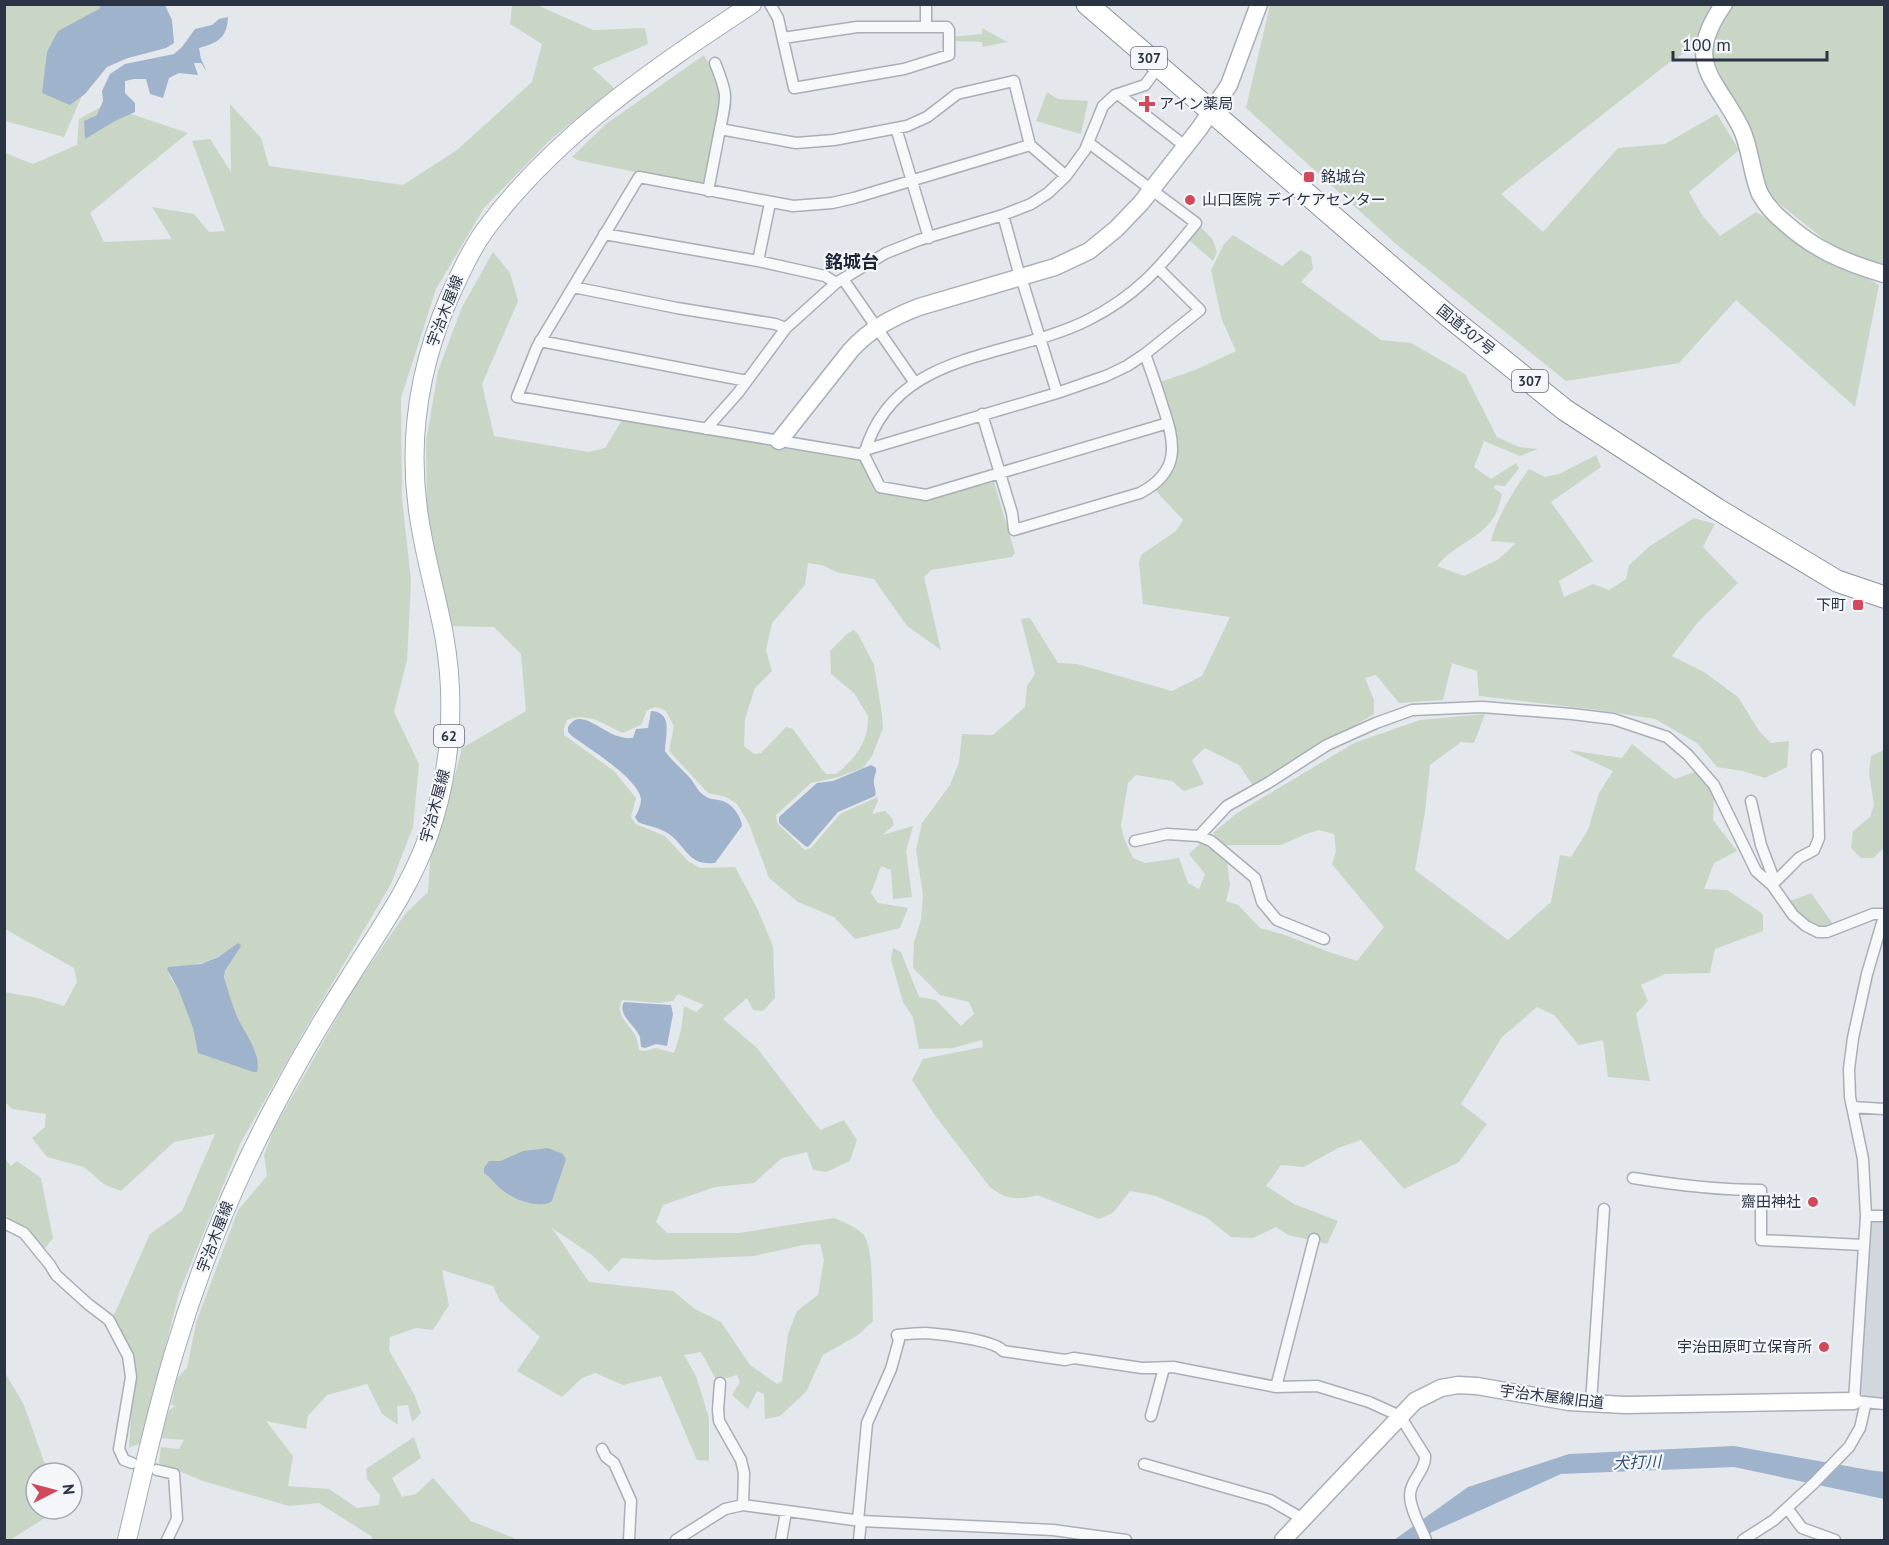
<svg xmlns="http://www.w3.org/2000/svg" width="1889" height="1545" viewBox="0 0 1889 1545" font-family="'PT Sans','Noto Sans JP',sans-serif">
  <rect width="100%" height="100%" fill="#e4e7ec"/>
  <path fill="#d2d6de" d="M1872 1220H1884V1398L1862 1396 1860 1392 1868 1224Z"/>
  <path fill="#c9d6c5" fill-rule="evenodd" d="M4 5H113L112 26 64 137 5 121Z
    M516 5H537L593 30 645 28 648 44 592 68 614 88 549 141 484 208 436 289 401 398 402 498 411 581 407 660 394 712 419 764 413 827 391 884 307 1026 240 1144 179 1293 141 1443 129 1448 134 1370 114 1315 150 1234 182 1211 215 1134 174 1142 121 1191 105 1185 84 1167 47 1157 32 1138 45 1127 46 1114 12 1109 5 1102 4 992 38 998 64 1006 77 982 74 968 5 929V153L33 164 77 145 79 119 104 105 188 133 90 213 104 242 172 239 152 207 194 214 209 232 225 231 192 141 210 139 231 172 230 104 261 138 269 166 403 185 457 150 532 82 542 44 510 24 512 6ZM232 947 240 948 225 972 224 977 235 1013 256 1053 257 1072H253L199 1053C197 1033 188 1011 180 993 176 984 167 976 168 967 196 966 210 963 232 947Z
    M1270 5H1884V270L1841 253 1771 197 1713 57 1688 51 1670 62 1501 194 1543 232 1618 148 1665 144 1717 114 1739 150 1689 192 1702 215 1720 236 1756 212 1879 285 1855 407 1736 300 1679 363 1566 381 1396 244 1246 108Z
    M982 28 1007 42 983 47 982 42 949 41 950 37 982 34Z
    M704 55 713 71 722 100 705 180 698 185 577 160 572 157 606 124Z
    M1047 92 1058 99 1088 101 1081 134 1036 121Z
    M1200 226 1213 240 1217 252 1213 261 1189 240Z
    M1233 235 1282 266 1301 250 1311 256 1313 269 1301 282 1381 340 1411 343 1465 374 1497 437 1519 447 1538 449 1520 456 1484 441 1474 467 1491 479 1516 463 1519 468 1505 486 1495 485 1494 488 1502 494C1500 501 1498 511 1494 517 1480 539 1452 546 1437 566L1464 576 1499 559 1516 543 1491 541C1498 514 1513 492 1529 469L1545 477 1559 474 1596 455 1601 467 1551 502 1593 561 1559 581 1564 597 1593 584 1609 590 1626 579 1629 565 1650 546 1694 518 1715 524 1703 547 1738 583 1698 622 1672 656 1704 672 1738 697 1759 731 1771 743 1789 741 1787 767 1765 778 1743 771 1717 767 1697 743 1655 719 1598 710 1479 696 1477 671 1452 663 1443 700 1399 703 1376 675 1365 678 1374 700V714L1254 787 1239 765 1205 748 1192 760 1204 784 1184 791 1172 781 1136 775 1128 783 1121 826 1124 838 1133 858 1145 863 1179 858 1188 883 1199 889 1205 874 1189 854 1202 842 1227 862 1230 885 1226 901 1238 905 1260 928 1282 934 1332 953 1357 961 1384 927 1332 864 1336 851 1334 834 1319 830 1306 834 1281 845H1224L1213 833 1237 813 1354 743 1420 720 1485 714 1474 743 1461 742 1430 765 1425 812 1415 870 1508 940 1551 902 1560 855 1571 857 1588 830 1599 793 1613 771 1568 750 1622 758 1632 744 1675 779 1697 771 1714 794 1713 820 1737 851 1714 863 1704 889 1727 890 1763 914V931L1715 949 1710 973 1665 974 1641 985 1648 1001 1636 1014 1650 1081 1608 1077 1603 1040 1579 1045 1554 1015 1537 1007 1502 1037 1461 1104 1487 1124 1459 1162 1404 1189 1361 1140 1338 1148 1304 1167 1281 1165 1266 1186 1294 1204 1338 1221 1327 1244 1288 1235 1276 1227 1253 1238 1231 1237 1207 1218 1156 1196 1130 1191 1113 1213 1099 1219 1037 1195C1017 1201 1004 1199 989 1186L934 1114 912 1080 923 1059 983 1047 982 1040 953 1048 919 1049 913 1017 903 1002 891 960 893 948 901 952 919 997 936 1000 961 1026 974 1014 969 1002 940 995 913 968 914 942 921 920 923 895 916 850 922 823 950 785 959 762 962 734 993 735 1025 707 1027 686 1035 674 1021 619 1030 618 1058 663 1077 664 1172 691 1202 676 1230 617 1143 604 1139 563 1141 555 1176 531 1183 520 1155 490C1193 460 1172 419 1160 382L1195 370 1236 351 1222 320 1211 270 1224 244Z
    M493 252 510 273 518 301 482 384 494 436 588 452 605 448 622 420 861 461 874 491 928 499 994 482 1015 553 1012 557 931 570 924 577 941 650 907 626 874 579 836 572 822 565 808 563 805 585 772 623 766 650 772 671 755 688 745 719 744 746 754 754 761 753 786 727 793 729 823 771 827 774H836C855 759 869 742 868 716L854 693 831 674 830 651 848 633 854 630 858 634 874 665 882 714 883 728 872 756 863 768 835 778 811 783 776 815 777 823 805 850 811 848 840 814 877 797 878 801 872 814 885 811 892 818 894 825 882 835 913 826 906 851 912 897 893 899 891 870 881 866 871 893 878 903 908 908 900 928 855 939 834 917 798 902 769 878 749 824 737 804 726 797 708 793 669 751 674 726 665 710 655 707 647 710 641 725 622 733C604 724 588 712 567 720L564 728V735L614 771 636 798 631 817 636 824 665 836 688 861 700 868 735 867 757 908 773 946 775 998 763 1011 753 1010 747 998 723 1019 757 1048 820 1130 844 1120 857 1140 850 1161 826 1172 813 1170 807 1152 782 1158 754 1183 715 1187 663 1205 656 1222 667 1233H739L834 1218C843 1222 855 1226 863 1234 874 1246 872 1302 873 1321L858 1335 823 1355 806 1392 780 1416 765 1419 764 1394 757 1391 748 1409 732 1395 740 1382 737 1375 717 1381 701 1352 684 1355 696 1376 709 1418V1461L697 1460 661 1376 623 1385 595 1373 582 1378 562 1397 517 1371 540 1337 500 1301 493 1286 442 1270 449 1305 433 1330 416 1328 390 1337 389 1350 415 1396 421 1413 412 1422 408 1405 397 1406 398 1425 382 1414 367 1384 327 1395 308 1416 306 1429 266 1421 293 1456 288 1486 329 1489 357 1508 379 1505 380 1495 367 1479 366 1469 414 1437 421 1458 392 1478 402 1497 416 1494 433 1478 471 1521 514 1538 515 1540H373L371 1536 319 1503 289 1506 203 1481 159 1463 161 1447 179 1449 184 1440 160 1438 169 1410 176 1406 171 1405 177 1378 187 1368 196 1323 238 1210 267 1176 264 1155 275 1127 352 991 405 914 428 892 430 860 442 825 462 748 526 711 521 654 494 627 447 626 427 521 426 442 438 371 462 307ZM678 994 704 1005 696 1012 684 1006 681 1030 674 1053 656 1048 645 1051 639 1050C638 1045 638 1040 635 1035 628 1022 615 1016 622 1000L659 1003 673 1001ZM523 1151 566 1160 552 1201C540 1210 518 1200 506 1193 501 1190 497 1183 493 1179L500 1161ZM552 1228 592 1255 609 1272 622 1258 659 1260 754 1256 803 1245 820 1244 824 1260 818 1295 797 1311 788 1334 782 1381 777 1384 750 1365 721 1322 695 1309 673 1291 589 1282Z
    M1884 750V848L1873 858H1861L1851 848 1853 831 1870 817 1874 805 1869 773 1871 756Z
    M1811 893 1836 928 1818 932 1785 903Z
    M4 1157 11 1166 17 1161 41 1178 53 1238 43 1251 33 1238 5 1215Z
    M4 1371 24 1405 48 1473H36V1509H52L48 1516 10 1540H4Z"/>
  <path fill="#9fb4cc" d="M101 5H165L172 20 174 43 166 48 128 58 107 67 85 94 70 105 42 93 47 52 58 31 99 9Z
    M228 17C227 38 218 43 199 48L201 59 207 72 201 63H194L198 75 179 73 169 78 163 98 150 94 146 79H134L125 81V93L135 103V112L115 121 85 139 84 121 97 115 103 101 102 91 110 74 125 64 174 54 182 47 195 29 212 25 219 19Z
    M651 711C674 712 665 736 665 751 672 761 682 769 690 778 695 784 698 792 705 796 710 800 717 799 723 801 732 804 741 816 742 826L715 863C688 866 687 847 669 834 661 828 647 826 638 822L635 817C638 812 641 805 641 799 638 778 588 748 572 736L568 732V727C571 723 574 719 579 719 595 719 610 740 633 738L636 729 648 728Z
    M871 765 876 768C877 773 874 775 874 780 873 786 877 790 875 796L838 812 808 847 805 846 779 823V817L817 783 833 781Z
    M238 943 241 945 240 948 225 971 224 977C228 989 231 1002 236 1014 243 1031 262 1053 257 1072H253L198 1053 193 1028 179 991 167 969 168 967 201 964 218 957Z
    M624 1002 671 1005 673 1014 667 1046 656 1044 645 1048 641 1047C641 1045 640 1039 640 1037 635 1025 617 1015 624 1002Z
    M548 1148 563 1154 566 1160 552 1201C540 1210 517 1200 506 1193 497 1187 492 1178 484 1173V1168L489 1161H500L523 1151Z
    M1734 1446 1869 1470 1884 1472V1499L1734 1467 1561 1474 1432 1532 1420 1540H1394L1468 1487 1569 1454Z"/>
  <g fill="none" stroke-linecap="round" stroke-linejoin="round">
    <g stroke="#a9aeb7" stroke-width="13">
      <path id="street" d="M770 4 778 18 794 88 904 69 949 55V30L947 27H857L783 38
        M926 27V4
        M715 63C728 95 727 96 720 129
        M1118 94 1185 146
        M896 128 929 238
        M1089 143 1196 223C1161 266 1138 295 1088 320 1008 360 893 349 864 455L880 487 926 495 1168 423
        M708 191 720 129 796 143 834 140 907 126 927 117 957 94 1014 81 1030 145 1066 176
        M1003 215 1020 277
        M604 234 758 261 825 276 836 283
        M758 261 770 203
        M1021 277 1057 393
        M843 279 915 383
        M573 287 677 308 775 324 786 328
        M540 341 747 381
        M982 414 1012 513 1014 530 1140 493C1182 471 1175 442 1162 404 1157 387 1151 371 1145 354
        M706 429 738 393 786 328 836 283 886 253 919 240 1003 215 1031 204 1048 193 1066 176 1085 150 1103 106 1115 95 1145 85 1159 66
        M865 450 1057 393 1106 376 1127 366 1145 354 1200 310 1159 269
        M864 455 517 397 537 347 639 177 793 206 832 203 854 198 1030 145
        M1751 801 1761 845 1772 874V885
        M1199 836 1211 841 1255 878 1262 902 1277 920 1324 939
        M1135 841 1167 834 1199 836 1227 806 1268 783 1327 745 1376 723 1412 710 1482 707 1572 714 1613 719 1667 737 1688 755 1714 785 1756 871 1772 885 1793 915 1806 926 1818 932H1827L1873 914H1884
        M1772 885 1799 858 1814 850 1819 838 1817 755
        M1884 919 1882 923 1867 974 1853 1038 1849 1069 1850 1097 1863 1159 1866 1216 1854 1401 1884 1404
        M1852 1107 1884 1109
        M1633 1178C1676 1185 1717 1190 1761 1190V1240L1863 1245
        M1866 1216H1884
        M4 1223 24 1233 50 1265 56 1275 88 1304 109 1320 128 1356 131 1377 119 1449 124 1460 132 1463
        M720 1383 718 1410 719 1421 741 1460 744 1473 743 1505
        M1276 1387 1314 1239
        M1591 1403 1604 1209
        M1151 1416 1164 1368
        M602 1449 606 1457 614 1463 631 1501 629 1540
        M1144 1464 1270 1500 1303 1519
        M157 1470 174 1474 177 1519 167 1540
        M1787 1508 1802 1528 1835 1540
        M858 1521 867 1423 891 1369 899 1340 897 1335C907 1334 917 1333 926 1333 941 1334 995 1340 1003 1351L1065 1360 1074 1358 1142 1368 1173 1367 1276 1387 1317 1386 1369 1402 1400 1416 1425 1456C1426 1470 1410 1481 1410 1495 1410 1510 1421 1527 1426 1540
        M676 1540 725 1509 743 1505 861 1521 1053 1530 1126 1540
        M781 1540 786 1512
        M859 1540 861 1521
        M1743 1540 1774 1520 1813 1484 1849 1447 1860 1428 1866 1402"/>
    </g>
    <g stroke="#a9aeb7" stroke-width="19">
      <path id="secondary" d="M1724 4C1682 63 1716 78 1741 128 1751 149 1751 173 1760 194 1766 205 1774 214 1784 222 1815 250 1844 262 1884 274
        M779 441 851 350C870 329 893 317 919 307L1055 267 1089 251 1116 229 1141 203 1199 129 1229 85 1259 4
        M1283 1540 1415 1401 1441 1388 1458 1385 1477 1386 1569 1402 1625 1405 1854 1401"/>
    </g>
    <g stroke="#a3abb8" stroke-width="20">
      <path id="primary" d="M127 1540C142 1478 155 1415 174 1353 199 1269 232 1187 273 1109 296 1065 321 1022 348 980 377 933 411 887 429 834 451 771 456 701 444 635 437 597 426 561 420 523 407 447 418 371 448 300 459 276 470 251 485 230 555 135 655 68 752 4"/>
    </g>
    <g stroke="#8b94a3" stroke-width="23">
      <path id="highway" d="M1087 4 1447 315 1565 410 1717 509 1837 581 1884 597"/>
    </g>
    <use href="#street" stroke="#f7f8fa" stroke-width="10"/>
    <use href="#secondary" stroke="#fff" stroke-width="16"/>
    <use href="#primary" stroke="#fff" stroke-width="18"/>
    <use href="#highway" stroke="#fff" stroke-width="21"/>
  </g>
  <g fill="#d1495b" stroke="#f4f6f9" stroke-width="2">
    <path d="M1144 95h6v6h6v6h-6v6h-6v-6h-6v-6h6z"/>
    <rect x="1303" y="171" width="12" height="12" rx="3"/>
    <circle cx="1190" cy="200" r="6"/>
    <rect x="1852" y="599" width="12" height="12" rx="3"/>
    <circle cx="1813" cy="1202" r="6"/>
    <circle cx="1824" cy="1347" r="6"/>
  </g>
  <g text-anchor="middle" stroke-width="4.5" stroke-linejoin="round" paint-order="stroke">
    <g fill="#f4f6f9" stroke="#676e7b" stroke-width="1.5">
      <rect x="1131" y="47" width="36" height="22" rx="4.5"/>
      <rect x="1512" y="370" width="36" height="22" rx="4.5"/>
      <rect x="434" y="725" width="30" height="22" rx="4.5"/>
    </g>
    <g font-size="14" font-weight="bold" fill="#2b3445">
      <text x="1149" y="63">307</text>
      <text x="1530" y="386">307</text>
      <text x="449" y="741">62</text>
    </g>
    <g font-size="15" fill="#2b3445" stroke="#f4f6f9" text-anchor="start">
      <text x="1159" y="109">アイン薬局</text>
      <text x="1321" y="182">銘城台</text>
      <text x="1202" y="205">山口医院 デイケアセンター</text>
      <text x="1846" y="610" text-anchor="end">下町</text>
      <text x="1801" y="1207" text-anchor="end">齋田神社</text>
      <text x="1812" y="1352" text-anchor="end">宇治田原町立保育所</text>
    </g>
    <g font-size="15" fill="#2b3445" stroke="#f4f6f9">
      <text transform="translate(445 311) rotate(-69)" y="5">宇治木屋線</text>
      <text transform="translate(1466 330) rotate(39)" y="5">国道307号</text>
      <text transform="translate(435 806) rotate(-75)" y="5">宇治木屋線</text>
      <text transform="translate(215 1237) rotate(-69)" y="5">宇治木屋線</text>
      <text transform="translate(1552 1397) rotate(7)" y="5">宇治木屋線旧道</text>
    </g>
    <g font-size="16" font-style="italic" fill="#34527a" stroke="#f4f6f9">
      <text transform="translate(1637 1462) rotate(-2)" y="6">犬打川</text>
    </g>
    <g font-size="18" font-weight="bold" fill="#1d2536" stroke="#f4f6f9">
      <text x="852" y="268">銘城台</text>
    </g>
  </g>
  <rect width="1889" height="1545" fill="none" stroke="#2b3445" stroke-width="12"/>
  <g transform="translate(54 1491) rotate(84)"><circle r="28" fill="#f4f6f9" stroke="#a4a8b1" stroke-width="1.5"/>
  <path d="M0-4.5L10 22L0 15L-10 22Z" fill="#d1495b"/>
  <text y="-9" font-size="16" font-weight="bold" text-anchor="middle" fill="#2b3445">N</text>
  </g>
  <path d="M1673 51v9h154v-9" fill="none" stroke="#2b3445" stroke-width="3"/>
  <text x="1682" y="51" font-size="18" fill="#2b3445" stroke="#f4f6f9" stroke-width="4.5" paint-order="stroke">100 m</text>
</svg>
